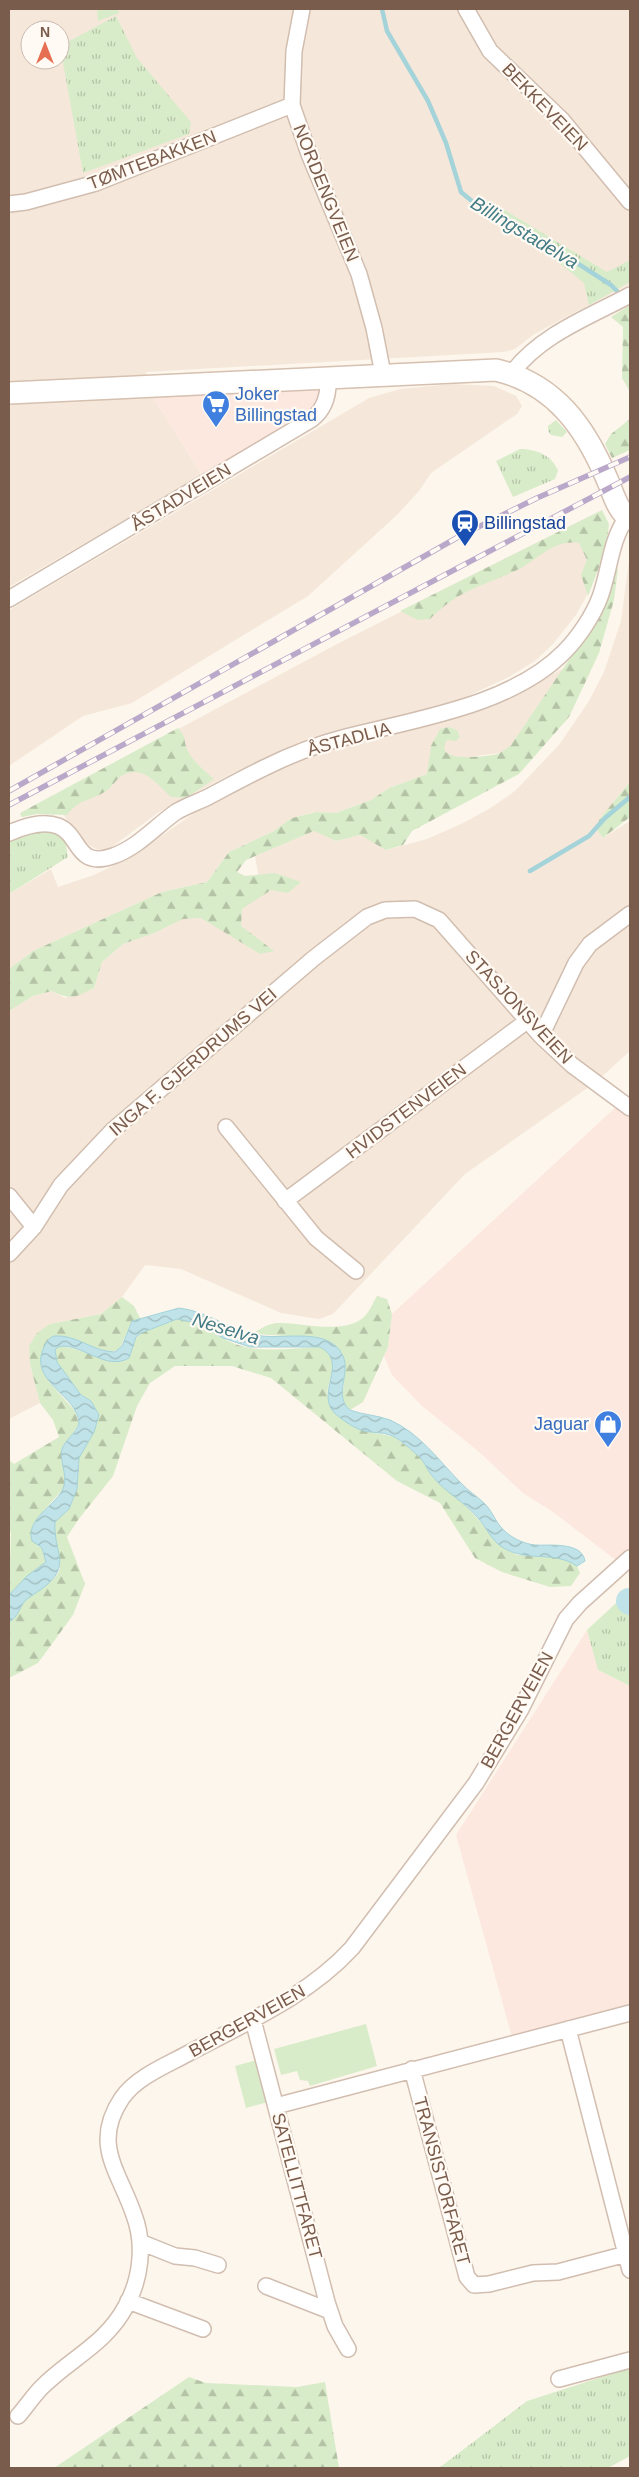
<svg xmlns="http://www.w3.org/2000/svg" width="639" height="2477" viewBox="0 0 639 2477" font-family="Arial,sans-serif">
  <defs>
    <pattern id="grass-tufts" width="24" height="20" patternUnits="userSpaceOnUse" patternTransform="scale(1.25)"><rect width="24" height="20" fill="#d8ecc9"/><path d="M3 7l-1-3M5 7V3M7 7l1-3M15 17l-1-3M17 17v-4M19 17l1-3" fill="none" stroke="#b4c2a5"/></pattern>
    <pattern id="forest-firs" width="22" height="20" patternUnits="userSpaceOnUse" patternTransform="scale(1.25)"><rect width="22" height="20" fill="#d8ecc9"/><path d="M5 1l3.5 6h-7zM16 11l3.5 6h-7z" fill="#b4c2a5"/></pattern>
    <pattern id="water-waves" width="16" height="10" patternUnits="userSpaceOnUse" patternTransform="scale(1.25)"><rect width="16" height="10" fill="#bfe3e8"/><path d="M0 5q4-4 8 0t8 0" fill="none" stroke="#a0bbbe"/></pattern>
  </defs>
  <rect width="100%" height="100%" fill="#fdf6ec"/>
  <path fill="#f5e8da" fill-rule="evenodd" d="M9 9H630V284L560 320 533 335 515 349 504 352 146 372 153 397 202 475 9 587ZM30 30H60V60H30Z
    M452 384 494 386 516 396 522 406 517 414 431 473 419 491 397 515 308 596 132 703 83 716 9 766V610L369 398 400 389Z
    M588 517 592 582 586 597 576 615 553 644 535 661 509 677 459 700 288 749 233 773 159 812 109 849H96L81 840 51 797 339 643Z
    M630 553V782L601 817 595 827 603 838 630 821V1051L596 1082 465 1174 333 1314 319 1319 281 1313 181 1269 145 1265 122 1297 101 1314 50 1324 30 1364 40 1403 9 1419V1011L33 996 52 991 65 998 94 988 102 962 123 944 152 934 259 879 255 856 275 847 315 831 336 841 360 835 387 850 427 839 461 824 489 809 515 791 559 745 589 701 604 672 621 621Z
    M566 667 511 745 500 753 476 756 389 788 371 800 336 813 315 812 292 818 272 832 229 852 207 882 162 892 33 951 9 969V894L51 869 58 887 94 875 133 856 214 799 276 770 337 746 531 686Z"/>
  <path fill="#fde8e0" d="M318 386 322 391 315 406 306 415 202 475 153 397Z
    M630 1094V1571L553 1512 523 1493 478 1451 422 1406 392 1375 384 1356 388 1347 392 1314Z
    M587 1630 598 1670 630 1686V2020L515 2048 456 1835Z"/>
  <path fill="url(#grass-tufts)" d="M97 9H117L119 13 98 21Z
    M116 16 137 58 191 122 189 134 83 173 60 46Z
    M503 209 607 272 630 260V282L589 305 584 283 543 250 492 219Z
    M556 420 567 432 562 437 551 435 548 431V426Z
    M520 449C536 449 552 455 558 471L555 479 513 497 496 461Z
    M53 830 65 839 68 857 9 894V841L34 831Z
    M630 1590V1686L598 1670 587 1630Z
    M630 2368V2456L608 2468H439L527 2401Z"/>
  <path fill="url(#forest-firs)" d="M630 305V392L622 378 623 327 611 317Z
    M630 419V450L612 458 605 444 611 434Z
    M602 510 609 524 606 549 588 596 581 575 587 560 579 543C553 539 538 560 517 570 483 586 458 590 430 619L418 620 400 611Z
    M615 569H618L614 600 599 653 569 717 519 774 412 831 403 845 386 850 360 835 336 841 314 831 246 860 237 872 245 876 275 873 301 882 288 893 271 890 242 909 241 926 274 951 260 954 201 918 183 919 152 934 123 944 102 962 94 988C75 997 72 1001 52 991L33 996 9 1011V969L33 951 162 892 207 882 229 852 272 832 292 818 316 812 336 813 371 800 389 788 427 774 431 746 440 729 449 727 457 730 460 737 456 741 447 740C432 765 486 756 498 754 502 752 507 748 511 745L594 623Z
    M178 728C187 739 183 738 187 749 192 761 205 771 214 779L186 798 171 797C157 784 141 762 120 777 115 781 112 787 106 791 91 801 80 798 67 815L37 814 22 817 20 813Z
    M630 782V817L603 838 595 827 601 817Z
    M377 1296 387 1299 392 1314 388 1347 363 1402 350 1410C338 1401 345 1389 344 1376 343 1369 326 1346 322 1338L252 1334C260 1329 267 1324 277 1323 302 1322 345 1336 365 1316 370 1311 373 1302 377 1296Z
    M122 1297 134 1306 141 1320 132 1321 119 1350C98 1357 76 1334 54 1336L49 1382 75 1411 79 1424 62 1449 66 1481 63 1489 40 1515 37 1546 42 1548 46 1562 9 1595 11 1533 9 1526V1460L14 1464 59 1437 53 1420 40 1403 30 1364 29 1346 37 1333 50 1324 101 1314Z
    M177 1319C201 1322 216 1337 238 1345 260 1353 297 1348 320 1347 342 1358 329 1376 327 1394L338 1416 366 1431 395 1437 415 1453 423 1460 432 1477 461 1500 502 1547 517 1555 551 1556 570 1561 577 1566 580 1573 571 1586 550 1587 502 1572 475 1558 440 1503 397 1481 271 1378 232 1366H175L150 1383 137 1406 113 1476 78 1520 67 1537 85 1584 73 1615 38 1663 9 1678V1622C19 1617 18 1608 25 1600 36 1589 54 1585 60 1569L54 1533 55 1522 69 1509 77 1489 79 1458 94 1432 99 1415 91 1401 81 1395 57 1362 55 1350 58 1347C69 1344 100 1359 114 1361L141 1333Z
    M189 2377 206 2383 297 2387 325 2382 339 2468H54Z"/>
  <path fill="#d8ecc9" d="M366 2024 377 2066 310 2086 308 2081 300 2080 297 2071 281 2075 274 2049Z
    M257 2060 268 2102 246 2108 235 2066Z"/>
  <path fill="url(#water-waves)" stroke="#a5d3da" d="M179 1308C208 1311 232 1332 262 1336 286 1339 330 1327 343 1356 351 1373 333 1396 350 1410 363 1415 377 1415 390 1420 421 1434 438 1460 461 1483 468 1491 477 1496 484 1503 493 1511 496 1525 507 1533 514 1539 525 1544 535 1545 548 1546 582 1541 585 1561L577 1566C553 1550 527 1563 502 1547 492 1541 486 1527 478 1518 465 1502 446 1493 433 1477 426 1469 424 1459 415 1453 408 1447 399 1438 390 1435 382 1432 373 1433 364 1431 356 1429 344 1421 338 1416 311 1396 351 1363 320 1347H250L223 1338 197 1323 177 1319 141 1333 136 1337 129 1358C105 1372 80 1341 58 1347L55 1350 57 1362 81 1395 91 1401 99 1415 94 1432 79 1458 77 1489 69 1509 55 1522C53 1553 73 1565 43 1588 38 1592 32 1595 27 1599 19 1606 19 1617 9 1622V1595L27 1576 46 1562 42 1548 32 1541C26 1521 49 1509 60 1494 71 1479 59 1465 62 1449 65 1440 76 1433 79 1424 79 1395 27 1382 44 1347 47 1341 49 1338 54 1336 76 1334 93 1352 115 1352L122 1346 132 1321Z"/>
  <g fill="none" stroke-linecap="round" stroke-linejoin="round">
    <path stroke="#a5d3da" stroke-width="4.5" d="M382 9 387 31 428 101 446 143 461 192 479 207 515 223 611 285 622 296
      M530 871 589 836 605 818 630 797"/>
    <path stroke="#bfe3e8" stroke-width="26" d="M629 1601 630 1602"/>
    <g stroke="#d1beb0" stroke-width="18">
      <path id="street" d="M302 9 294 51 292 105 309 154 359 274 374 328 383 374
        M466 9 490 51 562 120 630 202
        M9 204 26 202 96 183 292 105
        M512 373C540 335 589 317 630 295
        M9 599 312 419C325 409 329 393 328 377
        M9 833C23 827 42 820 58 826 81 835 75 869 113 856 137 848 156 826 176 812 186 806 198 802 208 797 227 787 247 776 266 767 292 754 319 744 346 737 416 719 512 705 564 652 578 638 593 616 600 597 610 570 610 541 627 517
        M541 1036 576 963 590 944 630 914
        M226 1127 316 1238 356 1271
        M9 1196 34 1227
        M285 1201 527 1021
        M9 1254 34 1227 61 1185 113 1130 314 958 367 917 385 910 415 909 439 920 541 1036 572 1065 630 1108
        M253 2020 327 2302 335 2326 348 2349
        M568 2029 630 2270
        M412 2069 467 2277 474 2285 489 2284 533 2273 558 2272 630 2253
        M276 2106 630 2013
        M140 2242 175 2256 195 2258 218 2265
        M266 2286 325 2309 329 2308
        M128 2301 203 2329
        M559 2379 630 2360
        M18 2416C26 2407 33 2396 42 2387 71 2358 106 2344 126 2306 141 2279 145 2244 134 2215 119 2171 91 2144 122 2098 137 2077 165 2066 187 2054 245 2023 307 1997 352 1948L476 1783 521 1709 566 1619 580 1603 630 1558"/>
    </g>
    <g stroke="#d6c0b0" stroke-width="24">
      <path id="secondary" d="M9 393 496 370C555 384 585 427 607 479 613 492 617 511 630 519"/>
    </g>
    <use href="#street" stroke="#fff" stroke-width="15"/>
    <use href="#secondary" stroke="#fff" stroke-width="21"/>
    <g stroke="#b9a8c9" stroke-width="5.5">
      <path id="rail" d="M9 791 460 536 537 498 630 457
        M9 805 630 477"/>
    </g>
    <use href="#rail" stroke="#fffaf3" stroke-width="4" stroke-dasharray="11" stroke-linecap="butt"/>
  </g>
  <defs>
    <g id="supermarket-pin" transform="scale(1.4375)"><path d="M0 17L-7.5 6A9.5 9.5 0 1 1 7.5 6Z" fill="#3f7fe0" stroke="#fffaf3"/><path d="M-6-5.5h2.5l.6 2H6L4.5 2H-2.5L-4.4-4H-6ZM-1.5 3.2a1.3 1.3 0 1 0 .1 0ZM3 3.2a1.3 1.3 0 1 0 .1 0Z" fill="#fff"/></g>
    <g id="station-pin" transform="scale(1.4375)"><path d="M0 17L-7.5 6A9.5 9.5 0 1 1 7.5 6Z" fill="#1a4fb4" stroke="#fffaf3"/><path d="M-3-6H3Q5-6 5-4V2Q5 4 3 4L4.5 6H3L1.5 4h-3L-3 6H-4.5L-3 4Q-5 4-5 2V-4Q-5-6-3-6ZM-3.5-4v3h7v-3ZM-3.5 1v1.5H-2V1ZM2 1v1.5H3.5V1Z" fill="#fff"/></g>
    <g id="shop-pin" transform="scale(1.4375)"><path d="M0 17L-7.5 6A9.5 9.5 0 1 1 7.5 6Z" fill="#3f7fe0" stroke="#fffaf3"/><path d="M-5-2.5h2.3a2.7 3.5 0 0 1 5.4 0H5L5.5 6h-11ZM-1.5-2.5h3a1.5 2.3 0 0 0-3 0Z" fill="#fff"/></g>
  </defs>
  <g fill-rule="evenodd">
    <use href="#supermarket-pin" x="216" y="404"/>
    <use href="#station-pin" x="465" y="523"/>
    <use href="#shop-pin" x="608" y="1424"/>
  </g>
  <g text-anchor="middle" stroke-width="4.5" stroke-linejoin="round" paint-order="stroke">
    <g font-size="18" fill="#7a5c4d" stroke="#fffaf3">
      <text transform="translate(545 107) rotate(46)" y="6">BEKKEVEIEN</text>
      <text transform="translate(152 160) rotate(-21)" y="6">TØMTEBAKKEN</text>
      <text transform="translate(326 193) rotate(68)" y="6">NORDENGVEIEN</text>
      <text transform="translate(181 497) rotate(-31)" y="6">ÅSTADVEIEN</text>
      <text transform="translate(349 739) rotate(-15)" y="6">ÅSTADLIA</text>
      <text transform="translate(519 1007) rotate(47)" y="6">STASJONSVEIEN</text>
      <text transform="translate(193 1062) rotate(-41)" y="6">INGA F. GJERDRUMS VEI</text>
      <text transform="translate(406 1111) rotate(-37)" y="6">HVIDSTENVEIEN</text>
      <text transform="translate(517 1710) rotate(-61)" y="6">BERGERVEIEN</text>
      <text transform="translate(247 2021) rotate(-29)" y="6">BERGERVEIEN</text>
      <text transform="translate(442 2181) rotate(75)" y="6">TRANSISTORFARET</text>
      <text transform="translate(297 2186) rotate(75)" y="6">SATELLITTFARET</text>
    </g>
    <g font-size="18" fill="#366cbe" stroke="#fffaf3" text-anchor="start">
      <text x="235" y="400">Joker<tspan x="235" dy="21">Billingstad</tspan></text>
      <text x="589" y="1430" text-anchor="end">Jaguar</text>
    </g>
    <g font-size="18" fill="#164399" stroke="#fffaf3" text-anchor="start">
      <text x="484" y="529">Billingstad</text>
    </g>
    <g font-size="19" font-style="italic" fill="#437c86" stroke="#fffaf3">
      <text transform="translate(525 232) rotate(31)" y="7">Billingstadelva</text>
      <text transform="translate(226 1328) rotate(17)" y="7">Neselva</text>
    </g>
  </g>
  <rect width="639" height="2477" fill="none" stroke="#7a5c4d" stroke-width="20"/>
  <g transform="translate(45 45)"><circle r="24" fill="#fffaf3" stroke="#cabbb1"/>
  <path d="M0-4L9 19L0 12L-9 19Z" fill="#e76f51"/>
  <text y="-8" font-size="14" font-weight="bold" text-anchor="middle" fill="#7a5c4d">N</text>
  </g>
</svg>
